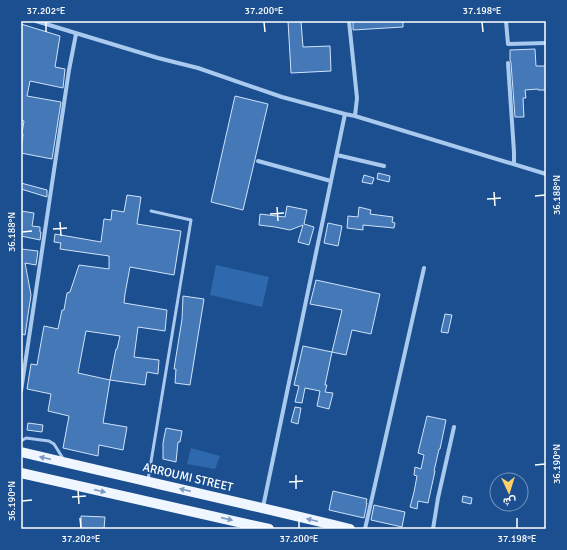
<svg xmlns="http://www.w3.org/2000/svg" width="567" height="550" viewBox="0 0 567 550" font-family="Signika,Vazirmatn,sans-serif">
  <rect width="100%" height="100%" fill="#1b4f8f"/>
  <path fill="#2e69ad" d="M216 265 269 277 262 307 210 295Z
    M191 448 220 456 215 469 187 464Z"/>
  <path fill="#4478b7" stroke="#cfe3fa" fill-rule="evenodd" d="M288 21H301L303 47 330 46 331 71 291 73Z
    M353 21H403V27L353 30Z
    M21 24 60 36 55 67 65 69 63 88 30 81 27 96 61 102 52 159 21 153 23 134 22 133 24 121 21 120Z
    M535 49 536 66H546V90H538V89L525 90 526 98H523L524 117H515L511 63 510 60V50Z
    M235 96 268 104 243 210 211 202Z
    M378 173 390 176 389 182 377 179Z
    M364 175 374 178 372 184 362 182Z
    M21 183 47 190V197L21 189Z
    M127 195 141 197 137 224 181 231 174 275 130 267 125 294 124 303 167 310 165 331 138 327 134 357 159 360 158 374 147 372 145 385 110 380 103 423 127 427 123 450 99 445 98 456 63 448 69 416 48 411 51 394 27 389 31 364 37 365 44 326 58 329 62 310H64L67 293 70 292 79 265 109 269V256L60 249 61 243 54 242 55 234 101 242 104 219 111 220 112 210 124 212ZM86 331 120 336 117 349H116L110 380 78 373Z
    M287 206 307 210 304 224 314 227 309 245 298 242 303 225 290 230 275 227 259 225 260 214 285 217Z
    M359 207 371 210 370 214 393 217 392 222 395 223 394 228 363 225V230L347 228 348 216 358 217Z
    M21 211 34 213 32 226 40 227V232H41L40 240 21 236Z
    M328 223 342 226 338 246 324 243Z
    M21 249 38 251 36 265 25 263 31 295 25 335 21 334Z
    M316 280 380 294 371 334 352 330 346 355 332 352 342 310 310 304Z
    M183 296 204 299 190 385 175 383 176 369H174L182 319Z
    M445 314 452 315 448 333 441 332Z
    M303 346 332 352 325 385H327L325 392 333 393 329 409 317 406 320 391 305 388 302 403 295 402 299 386 294 385Z
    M295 407 301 408 298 424 291 422Z
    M427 416 446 420 440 449H439L437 458 434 471H435L428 503 418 501 417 509 410 507 414 492 417 476 414 475 415 467 421 469 424 455 418 453Z
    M28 423 43 425 42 432 27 430Z
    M166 428 182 431 180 442H178L176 462 163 459V443Z
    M333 491 367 499 366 503H367L364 518 329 510Z
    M463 496 472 498 471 504 462 502Z
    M374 505 405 512 402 527 371 520Z
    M81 516 105 517 104 529H81Z"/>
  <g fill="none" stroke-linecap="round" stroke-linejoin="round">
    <path stroke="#a9c9ee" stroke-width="3" d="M21 441 26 438 49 441 54 444 64 460
      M148 480 191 220 151 211"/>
    <path stroke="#a9c9ee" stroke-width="4" d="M36 21 158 58 198 68 282 97 345 114 355 116 546 174
      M349 21 357 98 355 116
      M506 21 508 44 546 43
      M508 63 514 152V164
      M337 155 384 166
      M258 161 331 181
      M21 391 69 70 76 34
      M263 507 345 114
      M365 529 424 268
      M433 529 438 498 454 427"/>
    <path stroke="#f0f6ff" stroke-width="10" d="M21 452C130 478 240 502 350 529
      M21 473 269 529"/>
  </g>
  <defs><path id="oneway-solid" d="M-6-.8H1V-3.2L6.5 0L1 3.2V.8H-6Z"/></defs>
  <g fill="#7b9ac1">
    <use href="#oneway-solid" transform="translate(45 458) rotate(-167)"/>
    <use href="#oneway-solid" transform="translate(185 490) rotate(-167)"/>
    <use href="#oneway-solid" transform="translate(100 491) rotate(13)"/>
    <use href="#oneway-solid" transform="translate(227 519) rotate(13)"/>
    <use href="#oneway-solid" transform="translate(312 520) rotate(-166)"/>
  </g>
  <path fill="none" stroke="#fff" stroke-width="1.5" d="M46 22V32M264 22 265 32M482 22 483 32M494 192 495 206M535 196 545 195M487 199 501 198M277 207 278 221M270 214 284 213M60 222 61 236M53 229 67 228M22 232 32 231M535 465 545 464M296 475V489M289 482 303 481M78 490 79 504M72 497 86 496M22 501 32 500M80 518 81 528M299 518V528M517 518V528"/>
  <g text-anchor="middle" stroke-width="3.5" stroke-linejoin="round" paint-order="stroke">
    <g font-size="12" fill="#fff" stroke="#1b4f8f">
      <text transform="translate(188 477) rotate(13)" y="4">ARROUMI STREET</text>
    </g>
  </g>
  <rect width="567" height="550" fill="none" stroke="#1b4f8f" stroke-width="44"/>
  <g transform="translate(509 492) rotate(176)"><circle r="19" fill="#1b4f8f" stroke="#7695bc"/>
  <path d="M0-3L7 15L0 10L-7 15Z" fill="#ffd166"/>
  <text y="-6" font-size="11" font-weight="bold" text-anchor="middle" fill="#ffffff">ش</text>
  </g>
  <rect x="22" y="22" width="523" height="506" fill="none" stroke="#fff" stroke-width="1.5"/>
  <g font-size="10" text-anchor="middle" fill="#fff">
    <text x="46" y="14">37.202°E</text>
    <text x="264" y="14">37.200°E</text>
    <text x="482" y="14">37.198°E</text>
    <text transform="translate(556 195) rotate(-90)" y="4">36.188°N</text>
    <text transform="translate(11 232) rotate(-90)" y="4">36.188°N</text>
    <text transform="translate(556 464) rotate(-90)" y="4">36.190°N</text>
    <text transform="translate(11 501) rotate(-90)" y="4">36.190°N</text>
    <text x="81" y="542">37.202°E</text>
    <text x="299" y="542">37.200°E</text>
    <text x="517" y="542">37.198°E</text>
  </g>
</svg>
